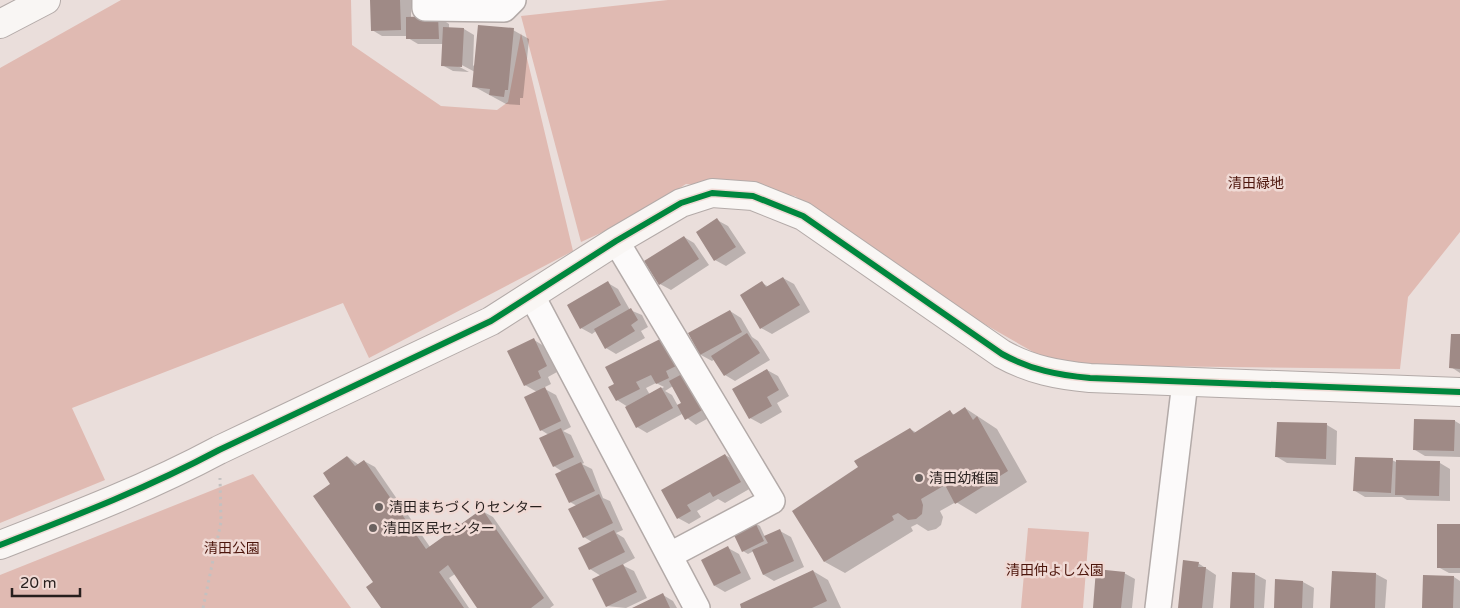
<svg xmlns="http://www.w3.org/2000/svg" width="1460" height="608" viewBox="0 0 1460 608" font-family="'Varela Round','Noto Sans JP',sans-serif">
  <rect width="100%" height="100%" fill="#eadedb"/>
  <path fill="#e0bab2" d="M121 0H351L352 45 441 106 497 110 508 102 521 33 573 251 369 358 343 303 72 408 105 480 0 523V68Z
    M668 0H1460V232L1408 297 1400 369 1056 365 937 297 795 196 686 184 627 221 581 242 521 16Z
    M253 474 351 608H0V575Z
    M1028 528 1089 532 1083 608H1021Z"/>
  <path fill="#0003" fill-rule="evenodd" d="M371 0H411V18L438 17 449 24V28L464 29 474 35 473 66 513 30 529 39 523 98H520V105L506 104 473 86 475 72 458 63 456 65 469 72 453 71 442 65 443 44H418L408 38 407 36H382L372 30Z
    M717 220 728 226 746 253 726 266 715 260 697 233Z
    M684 237 694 243 709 265 671 290 660 284Z
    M783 278 794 284 810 312 772 334 761 328 742 296 762 283 769 287Z
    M608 283 618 289 630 310 642 315 648 327 641 331 645 338 616 354 606 348 596 331 592 334 581 328Z
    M730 311 741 318 752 337 758 341 770 360 735 381 725 375 715 359 712 361 701 355 690 334Z
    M1460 335V373L1451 367Z
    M534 340 544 346 557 372 548 377 551 384 543 388 556 395 571 427 563 431 571 435 584 463 582 464 592 469 603 498 610 501 623 530 616 533 624 538 635 558 622 565 634 571 647 598 626 608 606 606 601 576 590 569 592 542 584 537 577 506 570 502 563 472 554 466 549 435 541 430 537 392 525 385Z
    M673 346 714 415 696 425 682 414 647 433 637 427 628 407 617 400ZM656 383 664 387 650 395 646 388ZM673 386 683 404 678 406 672 395 665 391Z
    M767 370 778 376 789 396 777 403 782 412 761 424 750 418Z
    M965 408 997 429 1027 482 976 514 956 502 940 511 943 517 941 525 936 529 928 531 917 524 911 527 913 531 845 573 825 562 860 467 910 429 917 433 950 412 955 415Z
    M1455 421 1460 424V457L1425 456 1415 450Z
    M1327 425 1337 431 1336 465 1287 463 1277 457Z
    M725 455 736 461 751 488 725 503 718 499 697 511 701 517 689 524 678 518 663 491Z
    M348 457 359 465 364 461 375 467 430 547 482 511 493 517 554 605 550 608H479L455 574 449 578 469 608H382L374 582 332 484Z
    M1392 460 1396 462 1440 463 1450 469V501L1407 500 1402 497H1365L1355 491Z
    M755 523 760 526 765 537 780 531 791 537 804 567 774 581 764 575 754 551 748 554 743 551Z
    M1460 526V573H1449L1438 567Z
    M728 548 739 554 751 579 725 592 715 586Z
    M1198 563 1216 575 1213 608H1179Z
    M813 571 828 580 841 608H743Z
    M1333 572 1376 574 1387 580 1385 608H1331Z
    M1124 573 1135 579 1132 608H1094Z
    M1255 574 1266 580 1264 608H1231Z
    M1454 577 1460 581V608H1423Z
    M1276 581 1303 582 1314 588 1313 608H1275Z
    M663 595 673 601 677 608H635Z"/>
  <path fill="#9f8a86" d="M370 0H400L401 30 371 31Z
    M438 16 439 39H406V17Z
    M478 25 514 28 508 90H505L504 97 489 95 490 89 472 87Z
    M443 27 464 28 462 67 441 66Z
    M717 218 736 247 714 261 696 232Z
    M684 236 699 259 659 285 644 261Z
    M783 277 800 305 760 329 740 295 762 281 766 287Z
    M608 281 621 305 580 329 567 305Z
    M631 308 638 320 631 325 635 331 605 349 594 329Z
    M730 310 742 332 700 355 688 333Z
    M747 333 760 353 724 376 711 356Z
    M1451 334H1460V369L1449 368Z
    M534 338 547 366 538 371 541 378 524 386 507 351Z
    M662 338 676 366 666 371 669 378 656 384 651 375 636 382 640 389 616 401 608 387 614 384 605 367Z
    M767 369 779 390 767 397 772 406 749 419 732 389Z
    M684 373 704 409 685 420 677 405 681 403 669 381Z
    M545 387 561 421 540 431 524 397Z
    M661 387 673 408 636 428 625 407Z
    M965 407 973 420 977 416 1008 471 955 504 945 485 921 499 923 505 922 514 916 519 908 520 898 513 892 516 894 520 824 562 792 511 858 467 854 461 910 428 914 433 950 410 953 415Z
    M1414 419 1455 420 1454 451 1413 450Z
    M1277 422 1327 423 1326 459 1275 457Z
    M561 428 574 457 553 467 539 438Z
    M725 454 741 482 713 497 710 492 687 505 691 511 677 519 661 490Z
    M347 456 355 466 364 460 426 549 482 509 544 598 531 608H477L448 565 439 572 464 608H381L366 587 373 582 313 496 330 484 323 473Z
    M1355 457 1393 458 1391 493 1353 491Z
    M1396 460 1440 461 1439 496 1395 495Z
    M581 462 595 491 569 503 555 474Z
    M599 494 613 523 583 538 568 509Z
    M755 522 764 541 742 552 733 533Z
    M1437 524H1460V568H1437Z
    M780 529 794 561 763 575 752 550 768 543 764 536Z
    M614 530 625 552 589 570 578 548Z
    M728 546 741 573 714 586 701 560Z
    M1183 560 1199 562 1198 567H1206L1202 608H1178Z
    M623 564 637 592 606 607 592 579Z
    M1096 569 1125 572 1121 608H1093Z
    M813 570 827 601 812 608H741L740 604Z
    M1332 571 1376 573 1375 608H1330Z
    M1232 572 1255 573 1254 608H1230Z
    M1423 575 1454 576 1453 608H1422Z
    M1275 579 1303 581 1302 608H1274Z
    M663 593 670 608H632Z"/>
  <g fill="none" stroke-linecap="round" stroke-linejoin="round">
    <g stroke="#b3aaa8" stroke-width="28">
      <path id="street" d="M425 0V8L504 9 513 0
        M616 241 772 501 670 555
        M532 296 697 608
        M1158 608 1185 382"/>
    </g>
    <g stroke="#b3aaa8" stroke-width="30">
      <path id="secondary" d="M0 24 46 0
        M0 545C75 516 148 488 219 450L491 321 616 241 681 203 712 193 753 196 803 216 1002 354C1031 370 1058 375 1090 378L1460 392"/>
    </g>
    <path stroke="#c4c1c0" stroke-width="3" stroke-dasharray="2.5 4" stroke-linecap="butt" d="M203 608 221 522 220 478"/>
    <use href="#street" stroke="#fcfafa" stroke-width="25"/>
    <use href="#secondary" stroke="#f9f6f4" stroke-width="28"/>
    <g stroke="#f0dad5" stroke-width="9">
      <path id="cycleway" d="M0 545C75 516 148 488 219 450L491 321 616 241 681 203 712 193 753 196 803 216 1002 354C1031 370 1058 375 1090 378L1460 392"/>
    </g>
    <use href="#cycleway" stroke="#00873e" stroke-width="6"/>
  </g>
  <g fill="#6b6260" stroke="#f0dad5" stroke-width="2">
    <circle cx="919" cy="478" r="5"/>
    <circle cx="379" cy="507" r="5"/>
    <circle cx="373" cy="528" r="5"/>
  </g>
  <g text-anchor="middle" stroke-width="5" stroke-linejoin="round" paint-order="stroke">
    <g font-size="14" fill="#4c150b" stroke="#f0dad5">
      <text x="1256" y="188">清田緑地</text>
      <text x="232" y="553">清田公園</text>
      <text x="1055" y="575">清田仲よし公園</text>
    </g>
    <g font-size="14" fill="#271f1d" stroke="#f0dad5" text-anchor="start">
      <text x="929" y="483">清田幼稚園</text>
      <text x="389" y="512">清田まちづくりセンター</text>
      <text x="383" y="533">清田区民センター</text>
    </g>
  </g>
  <path d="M12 588v8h68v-8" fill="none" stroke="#271f1d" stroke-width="2.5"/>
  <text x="20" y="588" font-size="15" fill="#271f1d" stroke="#f0dad5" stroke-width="4" paint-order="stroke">20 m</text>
</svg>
